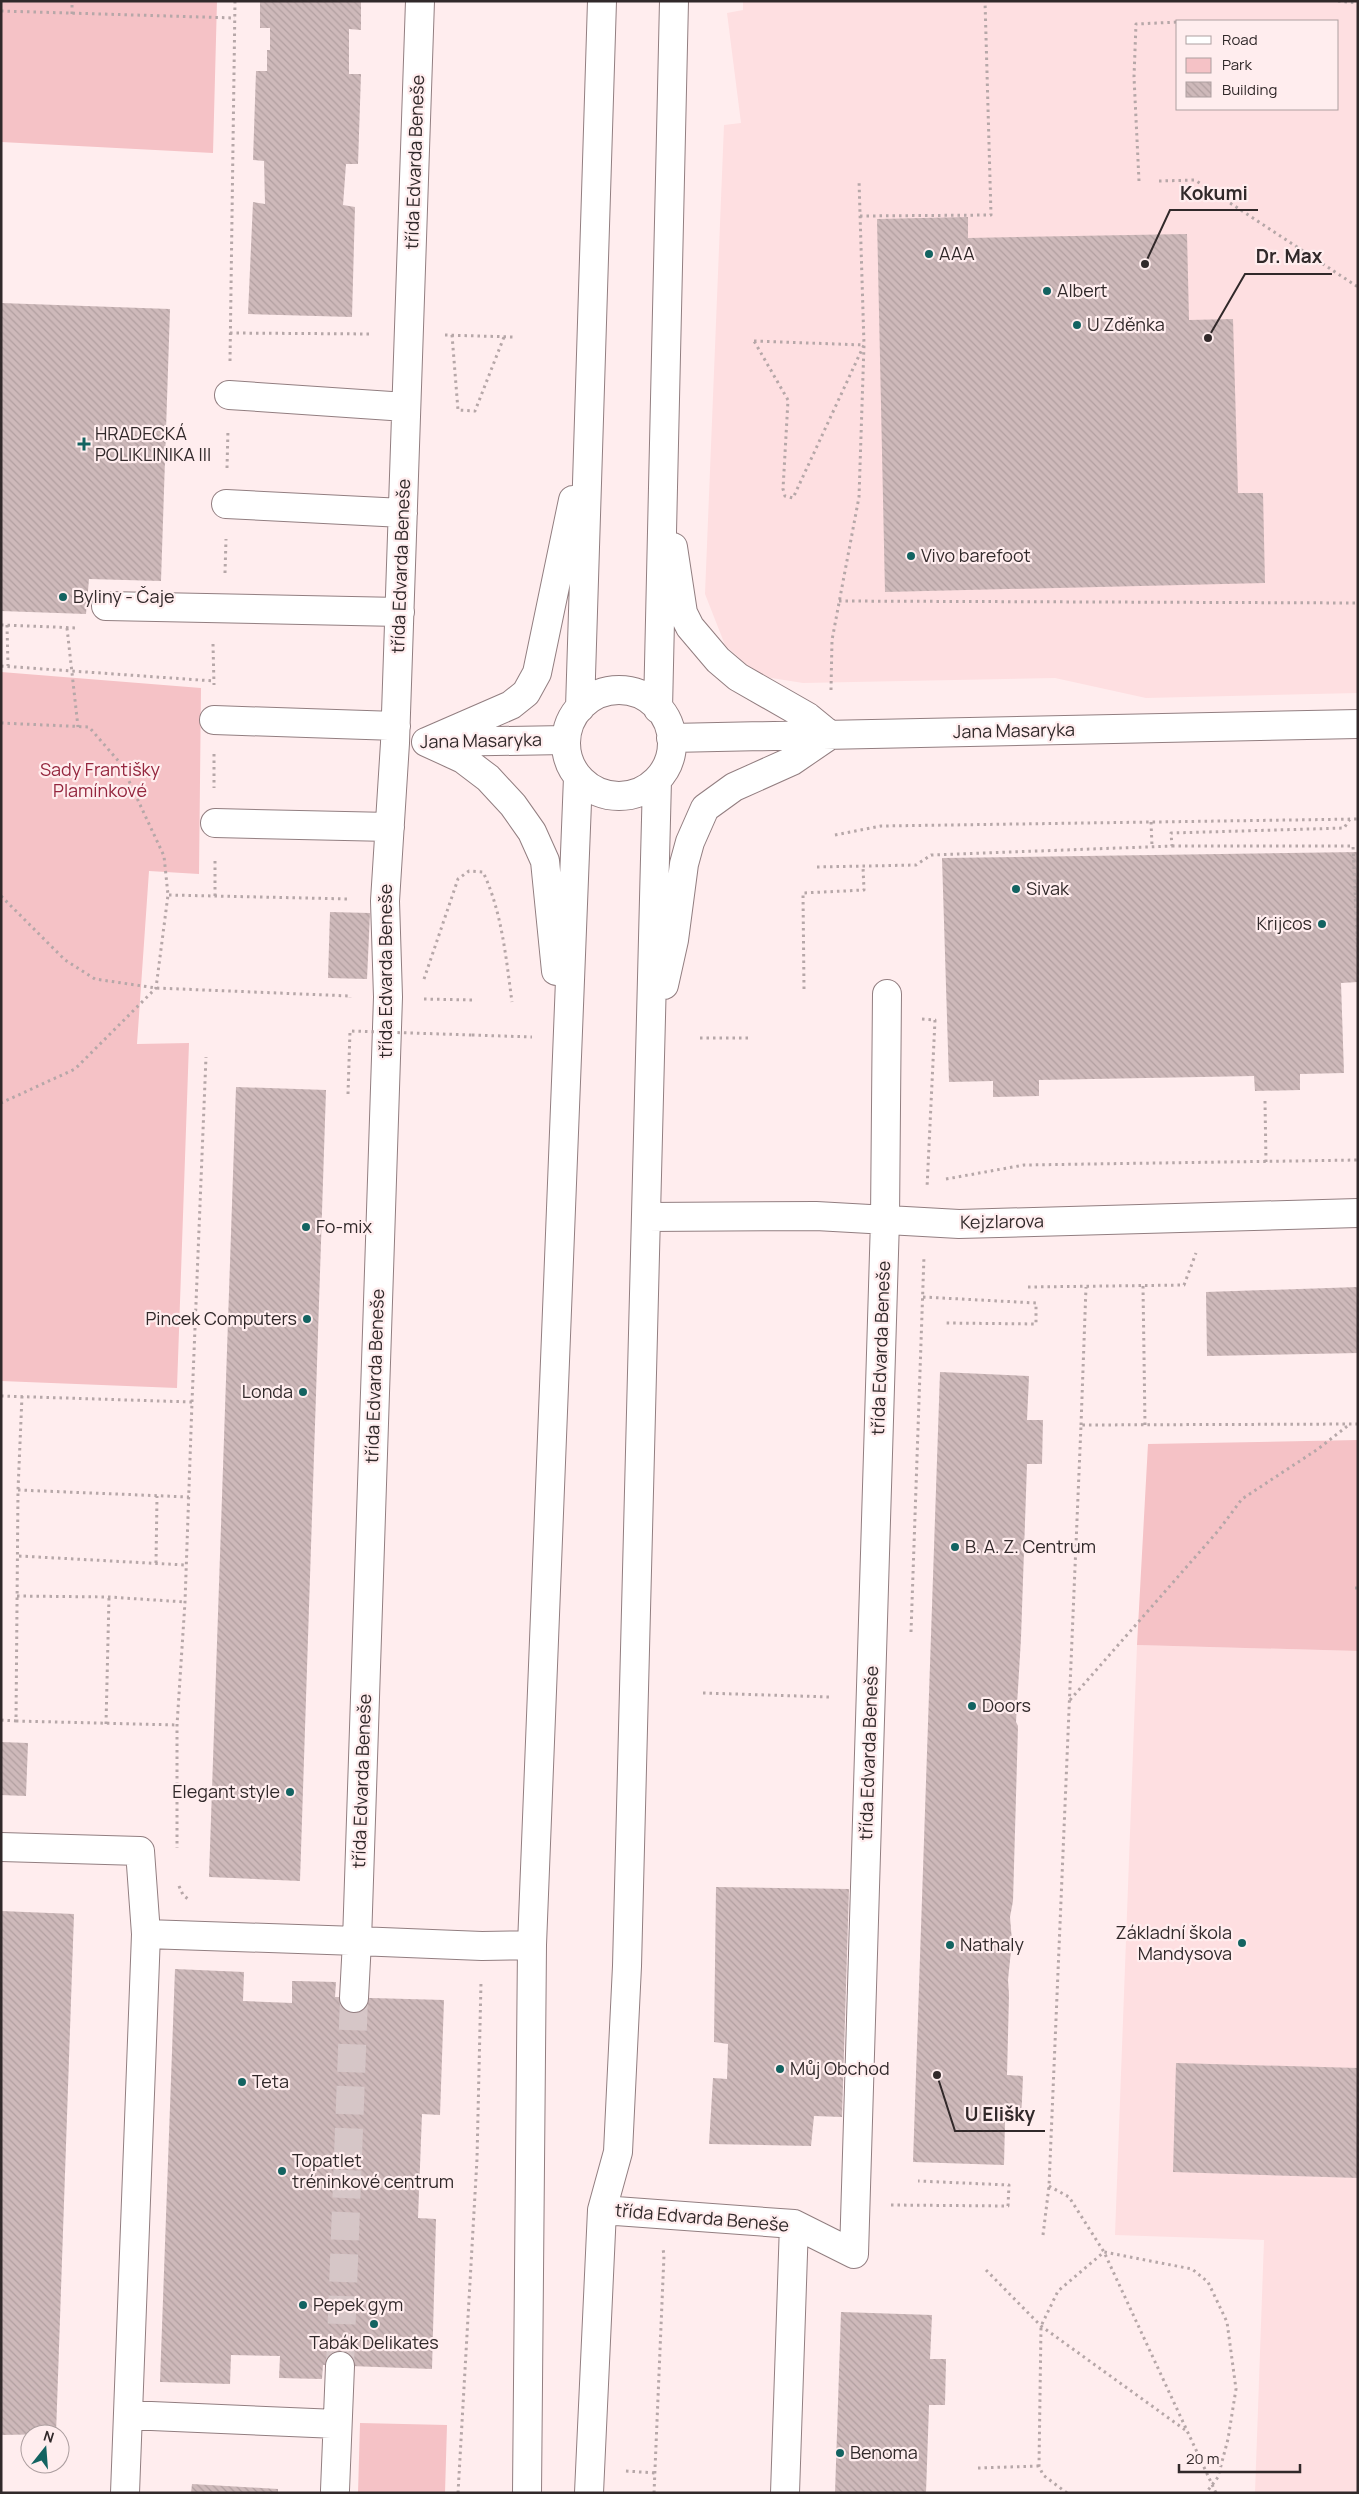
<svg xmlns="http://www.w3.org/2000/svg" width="1359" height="2494" viewBox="0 0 1359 2494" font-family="Manrope,sans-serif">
  <defs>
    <pattern id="building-back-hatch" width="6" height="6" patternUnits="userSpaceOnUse" patternTransform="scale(1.25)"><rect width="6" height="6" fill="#ceb9ba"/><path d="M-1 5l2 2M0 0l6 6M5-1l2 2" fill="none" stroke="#b19fa0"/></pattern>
  </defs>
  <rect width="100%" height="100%" fill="#ffedee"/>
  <path fill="#fedfe1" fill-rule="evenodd" d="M743 1H1358V693L1146 698 1055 678 803 683 759 676 725 645 705 594 724 125 741 123 727 13 743 10ZM1178 21H1338V109H1178Z
    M1137 1645 1358 1651V2493H1255L1264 2240 1115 2235Z"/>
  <path fill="#f5c2c6" d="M1 1H217L213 153 1 142Z
    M1 672 201 688 199 874 149 871 137 1044 189 1043 177 1388 1 1381Z
    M1358 1440V1651L1137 1645 1148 1444Z
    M360 2423 447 2425 445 2493H358Z"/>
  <path fill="url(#building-back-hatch)" d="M260 1H361V30L349 29V74H361L358 164H346L343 205 355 207 352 317 248 314 253 202 265 204 264 161 253 160 256 71H267V50H270V28H260Z
    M968 217V238L1187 234 1189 320 1233 319 1238 493H1263L1265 583 885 592 877 219Z
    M1 303 170 309 161 581 89 579 86 614 1 611Z
    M1358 852V982L1341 983 1344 1073 1300 1074V1090L1255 1091 1254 1076 1039 1080V1096L993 1097V1081L949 1082 942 858Z
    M330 912 370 913 367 979 328 978Z
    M236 1087 326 1090 300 1881 209 1877Z
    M1358 1287V1353L1207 1356 1206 1292Z
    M940 1372 1029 1376 1027 1420H1043L1042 1464H1027L1021 1638 1016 1722 1018 1726 1013 1901 1010 1917 1012 1941 1008 1980 1009 1995 1007 2075 1023 2076 1021 2122H1005L1004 2165 913 2162Z
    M1 1742 28 1743 26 1796 1 1795Z
    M716 1887 849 1889 842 2117 814 2116 811 2146 709 2144 713 2078 727 2079 728 2044 714 2042Z
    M1 1911 74 1914 56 2434 1 2435Z
    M175 1969 244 1972 243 2001 292 2003V1981H296L336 1982 335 1997 444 2000 440 2115 422 2114 418 2218 436 2219 432 2369 323 2365 322 2379 279 2378 280 2356 231 2355 230 2384 160 2382Z
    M1176 2063 1358 2068V2178L1173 2172Z
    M841 2312 932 2315 930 2359H946L945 2405H929L926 2493H835Z
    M192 2484 278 2489V2493H191Z"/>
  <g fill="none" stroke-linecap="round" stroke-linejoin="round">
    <path stroke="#d6c6c7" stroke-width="28" stroke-dasharray="28 14" stroke-linecap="butt" d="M340 2366 354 1998"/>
    <g stroke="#927e80" stroke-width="30">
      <path id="minor" d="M420 1 395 743 385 901 388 997 357 1941 482 1946 532 1945
        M229 395 406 407
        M226 504 403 513
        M673 547 683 613 690 627 718 660 738 677 808 717 830 735
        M106 606 400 612
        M566 743a53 53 0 1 1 106 0a53 53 0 1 1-106 0Z
        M580 708 602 1
        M658 709 674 1
        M214 720 396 726
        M671 738 1358 724
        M426 742 463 759 488 778 513 805 532 832 545 861 556 971
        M426 742 511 705 526 693 537 673 573 500
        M437 742 566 740
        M215 823 390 827
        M664 985 674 940 684 864 690 842 705 808 734 787 792 761 830 735
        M646 1217 816 1216 959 1224 1358 1213
        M1 1847 140 1851 146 1934 357 1941 354 1998
        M602 2210 794 2224 854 2254 885 1220 887 994
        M128 2415 337 2424
        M335 2490 340 2366
        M125 2493 146 1934
        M527 2493 532 1945 578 777
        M589 2493 602 2210 618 2152 627 1966 657 780
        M785 2493 794 2224"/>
    </g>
    <path stroke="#b6a7a8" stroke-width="3" stroke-dasharray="2.5 4" stroke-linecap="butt" d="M1338 1 1358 3
      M1 11 235 18
      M72 14V1
      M1139 181 1134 77 1136 24 1178 22
      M1159 181 1195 180 1358 287
      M860 216 991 215 985 1
      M230 333 373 334
      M445 335 514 337
      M452 335 458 410 475 411 504 337
      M754 341 864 345 793 498 785 496 783 489 788 400Z
      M230 361 235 1
      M227 468 228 429
      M225 573 226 539
      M839 601 1358 603
      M1 625 78 628
      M7 625 8 666
      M67 628 78 727
      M213 644 214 685
      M1 666 214 681
      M831 690 832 640 859 497 864 345 859 180
      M1 723 89 727 121 764 164 856 168 895 156 988 75 1069 1 1103
      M214 754V788
      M1151 822 1152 846
      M835 835 881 826 1358 819
      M1172 846H1353L1358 960
      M817 867 916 865 931 855 1172 846 1171 833 1344 828 1350 819
      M169 895 350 899
      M1 896 65 960 95 979 156 988 350 996V998
      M215 896V859
      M424 979 458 879 469 871 483 872C502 912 506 958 512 1002
      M804 989 803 893 864 890 863 867
      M424 999 474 1000
      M922 1019 935 1020 927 1188
      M472 1035 532 1037
      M700 1038H750
      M1265 1101 1266 1162
      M946 1179 1024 1165 1358 1160
      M1143 1286 1145 1425
      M1028 1287 1184 1285 1196 1253
      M923 1297 1036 1303V1324L946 1323
      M1 1396 192 1402 185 1602 177 1725V1848
      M22 1396 18 1490 16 1721 177 1725
      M192 1402 206 1057
      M1081 1425 1086 1287
      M18 1490 189 1497
      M19 1556 185 1565
      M156 1563 157 1496
      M1355 1588H1358
      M17 1596 109 1597 185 1602
      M911 1632 924 1256
      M703 1693 830 1697
      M1070 1700 1218 1531 1242 1499 1318 1449 1350 1424
      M1 1720 16 1721
      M106 1724 109 1597
      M179 1886 183 1895 188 1899
      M1049 2186 1069 2197 1104 2252 1216 2493
      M891 2205 1008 2206 1009 2185 918 2181
      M1043 2235 1049 2186 1081 1425 1358 1424
      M986 2270 1041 2326 1188 2432
      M978 2468 1039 2466
      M626 2471 655 2473
      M458 2493 477 2159 481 1982
      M654 2493 664 2255 663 2249
      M1067 2493 1043 2475 1039 2466 1041 2326 1058 2291 1104 2252 1192 2269 1208 2282 1227 2322 1236 2389 1228 2439 1218 2477 1206 2493"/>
    <use href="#minor" stroke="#fff" stroke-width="28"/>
    <path stroke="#b6a7a8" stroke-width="3" stroke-dasharray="2.5 4" stroke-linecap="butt" d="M348 1094 350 1031 472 1035"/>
  </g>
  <g fill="#136361" stroke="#ffedee" stroke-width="2">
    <circle cx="929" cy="254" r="5"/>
    <circle cx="1047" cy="291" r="5"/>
    <circle cx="1077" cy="325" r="5"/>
    <path d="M81.5 436.5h5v5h5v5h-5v5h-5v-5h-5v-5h5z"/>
    <circle cx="911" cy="556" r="5"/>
    <circle cx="63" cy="597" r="5"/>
    <circle cx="1016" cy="889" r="5"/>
    <circle cx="1322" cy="924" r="5"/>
    <circle cx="306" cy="1227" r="5"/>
    <circle cx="307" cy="1319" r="5"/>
    <circle cx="303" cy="1392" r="5"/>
    <circle cx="955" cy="1547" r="5"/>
    <circle cx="972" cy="1706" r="5"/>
    <circle cx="290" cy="1792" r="5"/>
    <circle cx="1242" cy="1943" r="5"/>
    <circle cx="950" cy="1945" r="5"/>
    <circle cx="780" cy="2069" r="5"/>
    <circle cx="242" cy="2082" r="5"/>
    <circle cx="282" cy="2171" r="5"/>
    <circle cx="303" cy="2305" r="5"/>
    <circle cx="374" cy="2324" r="5"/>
    <circle cx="840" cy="2453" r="5"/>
  </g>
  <g text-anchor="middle" stroke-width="4.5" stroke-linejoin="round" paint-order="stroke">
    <g font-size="18" fill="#31292a" stroke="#ffedee">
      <text transform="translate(415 162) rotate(-88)" y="6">třída Edvarda Beneše</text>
      <text transform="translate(401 566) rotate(-88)" y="6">třída Edvarda Beneše</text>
      <text transform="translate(1014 731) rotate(-1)" y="6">Jana Masaryka</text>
      <text transform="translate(481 741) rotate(-1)" y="6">Jana Masaryka</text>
      <text transform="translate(386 971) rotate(-90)" y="6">třída Edvarda Beneše</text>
      <text transform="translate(1002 1222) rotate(-1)" y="6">Kejzlarova</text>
      <text transform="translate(881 1348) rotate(-88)" y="6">třída Edvarda Beneše</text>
      <text transform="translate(375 1376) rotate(-88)" y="6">třída Edvarda Beneše</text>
      <text transform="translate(869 1753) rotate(-88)" y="6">třída Edvarda Beneše</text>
      <text transform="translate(362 1781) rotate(-88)" y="6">třída Edvarda Beneše</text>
      <text transform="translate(702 2218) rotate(5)" y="6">třída Edvarda Beneše</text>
    </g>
    <g font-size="18" fill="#31292a" stroke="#ffedee" text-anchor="start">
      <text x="939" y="260">AAA</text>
      <text x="1057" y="297">Albert</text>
      <text x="1087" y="331">U Zděnka</text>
      <text x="95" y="440">HRADECKÁ<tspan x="95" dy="21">POLIKLINIKA III</tspan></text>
      <text x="921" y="562">Vivo barefoot</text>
      <text x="73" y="603">Byliny - Čaje</text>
      <text x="1026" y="895">Sivak</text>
      <text x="1312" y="930" text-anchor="end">Krijcos</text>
      <text x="316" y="1233">Fo-mix</text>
      <text x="297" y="1325" text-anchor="end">Pincek Computers</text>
      <text x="293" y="1398" text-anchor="end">Londa</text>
      <text x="965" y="1553">B. A. Z. Centrum</text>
      <text x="982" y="1712">Doors</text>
      <text x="280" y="1798" text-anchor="end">Elegant style</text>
      <text x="1232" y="1939" text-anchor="end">Základní škola<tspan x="1232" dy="21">Mandysova</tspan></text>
      <text x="960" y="1951">Nathaly</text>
      <text x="790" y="2075">Můj Obchod</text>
      <text x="252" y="2088">Teta</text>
      <text x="292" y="2167">Topatlet<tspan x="292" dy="21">tréninkové centrum</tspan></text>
      <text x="313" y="2311">Pepek gym</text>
      <text x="374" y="2349" text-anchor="middle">Tabák Delikates</text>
      <text x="850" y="2459">Benoma</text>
    </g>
    <g font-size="18" fill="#94263e" stroke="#ffedee">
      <text x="100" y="776">Sady Františky<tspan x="100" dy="21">Plamínkové</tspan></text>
    </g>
  </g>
  <path fill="none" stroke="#31292a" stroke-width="2" d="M1145 264L1170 210H1258M1208 338L1245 274H1332M937 2075L955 2131H1045"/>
  <g fill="#31292a" stroke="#ffedee" stroke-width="2">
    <circle cx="1145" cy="264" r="5"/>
    <circle cx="1208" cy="338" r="5"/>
    <circle cx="937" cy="2075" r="5"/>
  </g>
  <g font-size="19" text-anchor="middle" font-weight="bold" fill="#31292a" stroke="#ffedee" stroke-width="4.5" stroke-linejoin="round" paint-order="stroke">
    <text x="1214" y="200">Kokumi</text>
    <text x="1289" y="263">Dr. Max</text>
    <text x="1000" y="2121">U Elišky</text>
  </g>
  <rect width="1359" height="2494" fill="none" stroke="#31292a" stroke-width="5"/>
  <rect x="1176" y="20" width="162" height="90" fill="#ffedee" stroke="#ad9fa0"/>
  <rect x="1186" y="36" width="25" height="8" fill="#ffffff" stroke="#ad9fa0"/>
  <text x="1222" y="45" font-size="15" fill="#31292a">Road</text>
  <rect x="1186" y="58" width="25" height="15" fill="#f5c2c6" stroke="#ad9fa0"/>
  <text x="1222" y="70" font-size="15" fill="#31292a">Park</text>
  <rect x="1186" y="82" width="25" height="15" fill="url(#building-back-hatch)" stroke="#ad9fa0"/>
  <text x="1222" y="95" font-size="15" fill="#31292a">Building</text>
  <g transform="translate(45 2449) rotate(17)"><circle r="24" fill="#ffedee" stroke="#ad9fa0"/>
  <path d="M0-4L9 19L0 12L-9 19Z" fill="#136361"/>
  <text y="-8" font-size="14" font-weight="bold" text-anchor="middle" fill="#31292a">N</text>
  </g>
  <path d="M1179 2464v8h121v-8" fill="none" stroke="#31292a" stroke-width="2.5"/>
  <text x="1186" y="2464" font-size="15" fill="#31292a" stroke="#ffedee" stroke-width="4" paint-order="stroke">20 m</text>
</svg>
